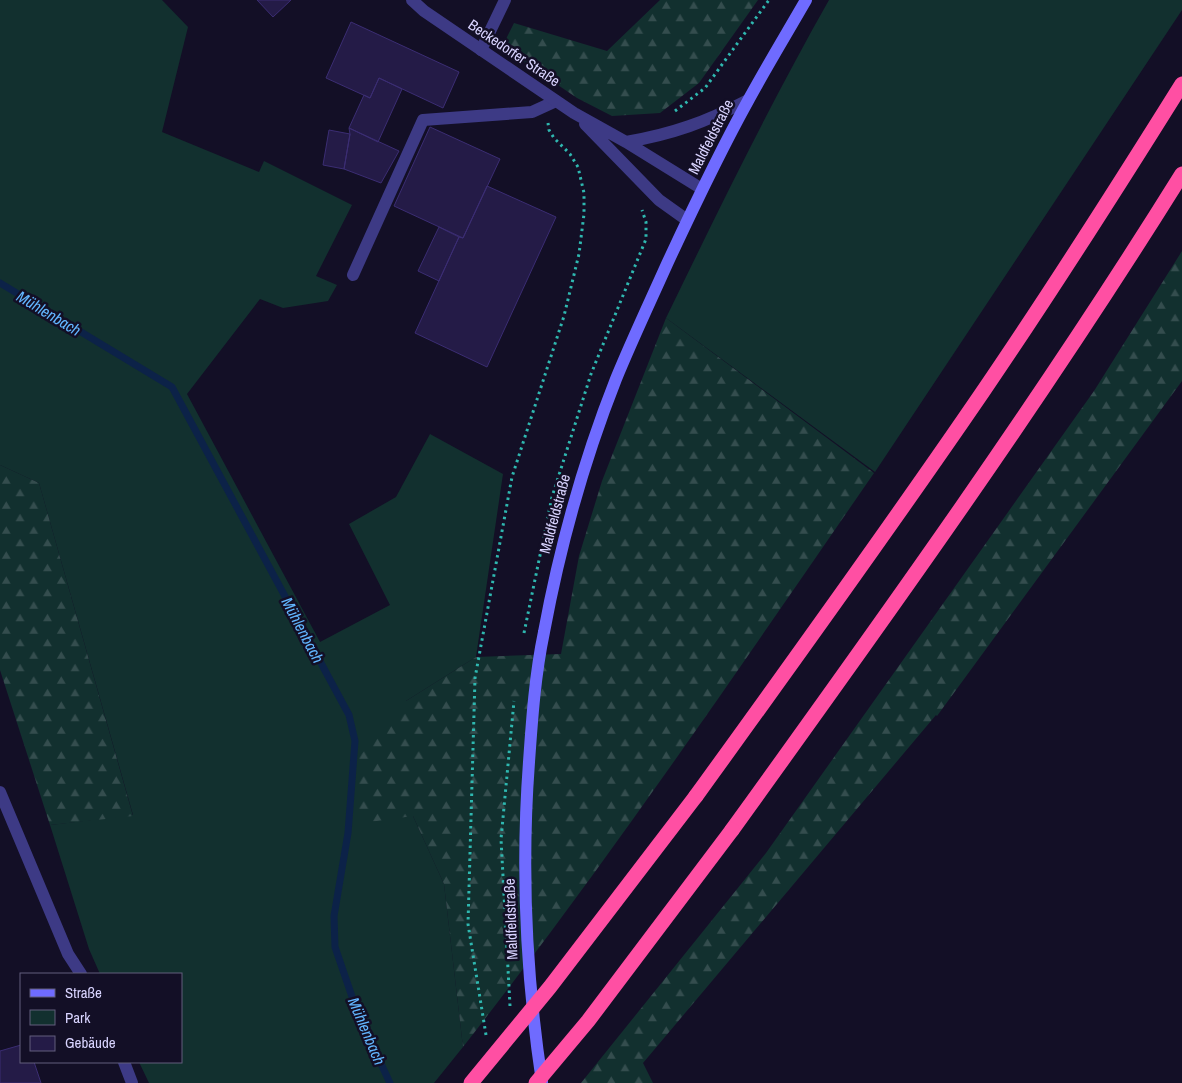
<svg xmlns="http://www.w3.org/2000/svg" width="1182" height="1083" viewBox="0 0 1182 1083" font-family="'Archivo Narrow',sans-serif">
  <defs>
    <pattern id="forest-firs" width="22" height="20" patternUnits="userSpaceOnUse" patternTransform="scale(1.25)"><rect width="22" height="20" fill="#12302f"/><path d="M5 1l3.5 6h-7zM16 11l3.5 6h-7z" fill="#344d4e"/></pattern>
  </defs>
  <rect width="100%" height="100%" fill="#130f26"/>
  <path fill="#12302f" d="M0 0H162L188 27 162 132 259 172 264 161 352 205 316 276 337 285 328 301 283 308 260 299 187 394 320 642 390 605 349 524 396 497 430 434 503 474 476 657 406 701 413 816 444 884 463 1047 434 1083H149L139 1062H181V974H100L89 949 50 825 133 815 39 483 0 465Z
    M829 0H1182V10L875 472 666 318C718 211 770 104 829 0Z"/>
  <path fill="url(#forest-firs)" d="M660 0H758L699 83 660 113 612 116 577 98 502 47 514 23 607 51Z
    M1182 251V381L937 716 936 715 643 1063 653 1083H581L766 853 1094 391Z
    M666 318 874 473C740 667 608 862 463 1047L444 884 413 816 355 824 358 758 406 701 476 657 561 654 579 556 602 481Z
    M0 465 39 483 133 816 50 825 0 670Z"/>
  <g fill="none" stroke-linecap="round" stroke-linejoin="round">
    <path stroke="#0c2248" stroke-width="7" d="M0 283 172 387 349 715 355 741 348 833 334 916 335 947 359 1017 390 1083"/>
  </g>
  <path fill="#241b47" stroke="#3b2d73" d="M257 0H291L273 17Z
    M351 22 459 72 443 108 379 78 370 98 326 78Z
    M379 78 402 89 378 142 349 128 364 95 370 98Z
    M430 127 500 159 463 238 394 206Z
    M349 128 399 151 381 183 344 169 350 134Z
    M329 130 350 134 344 169 323 165Z
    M487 186 556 217 487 367 415 333 459 237 463 238Z
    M439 227 459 237 439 281 418 271Z
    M21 1045V1062H34L41 1083H0V1051Z"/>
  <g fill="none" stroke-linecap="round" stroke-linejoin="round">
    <path stroke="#2fb8b0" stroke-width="3" stroke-dasharray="2.5 4" stroke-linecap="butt" d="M675 111 705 88 769 0
      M524 633 552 497 591 374 646 239V222L642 210
      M510 1006 501 839 514 701
      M486 1035 468 924 475 678 512 477 564 316 579 254 584 214V193L578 167 570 154 554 138 549 130 548 123"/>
    <path stroke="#3d3a85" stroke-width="12" d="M481 50 505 0
      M353 275 423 120 532 112 556 101
      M0 792 68 954 81 974
      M124 1062 132 1083"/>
    <path stroke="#3d3a85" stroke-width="12" d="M412 0 424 11 574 113 626 142 702 189
      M585 124 659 200 687 220
      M626 142C673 134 706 122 748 100"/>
    <path stroke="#6f6bff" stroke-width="12" d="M542 1082C526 976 521 869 529 762 532 719 535 675 544 632 560 546 584 460 616 379 632 340 650 302 667 264 693 208 719 153 749 99 767 66 787 33 806 0"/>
    <path stroke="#ff4fa3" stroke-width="15" d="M696 796C793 662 889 529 982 393 1051 292 1117 188 1182 84
      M732 830C887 615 1042 399 1182 174"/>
    <path stroke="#ff4fa3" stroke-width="15" d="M471 1083 550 987 696 796
      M536 1083 588 1021 732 830"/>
  </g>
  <g text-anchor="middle" stroke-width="5" stroke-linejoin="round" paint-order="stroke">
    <g font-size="15" fill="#d9d4ff" stroke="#130f26">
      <text transform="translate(514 53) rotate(34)" y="5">Beckedorfer Straße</text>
      <text transform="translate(711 137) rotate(-63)" y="5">Maldfeldstraße</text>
      <text transform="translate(555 514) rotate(-75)" y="5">Maldfeldstraße</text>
      <text transform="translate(511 919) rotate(-92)" y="5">Maldfeldstraße</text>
    </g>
    <g font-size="16" font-style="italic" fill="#62b6ff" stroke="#130f26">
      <text transform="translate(49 313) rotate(31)" y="6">Mühlenbach</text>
      <text transform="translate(303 630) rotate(62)" y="6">Mühlenbach</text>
      <text transform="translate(367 1031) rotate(67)" y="6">Mühlenbach</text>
    </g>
  </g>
  <rect x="20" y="973" width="162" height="90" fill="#130f26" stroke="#625e7d"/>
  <rect x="30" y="989" width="25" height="8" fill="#6f6bff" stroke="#625e7d"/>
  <text x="65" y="998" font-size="15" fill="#d9d4ff">Straße</text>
  <rect x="30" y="1010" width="25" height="15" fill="#12302f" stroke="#625e7d"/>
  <text x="65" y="1023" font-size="15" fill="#d9d4ff">Park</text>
  <rect x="30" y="1036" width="25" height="15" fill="#241b47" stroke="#625e7d"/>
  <text x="65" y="1048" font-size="15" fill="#d9d4ff">Gebäude</text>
</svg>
